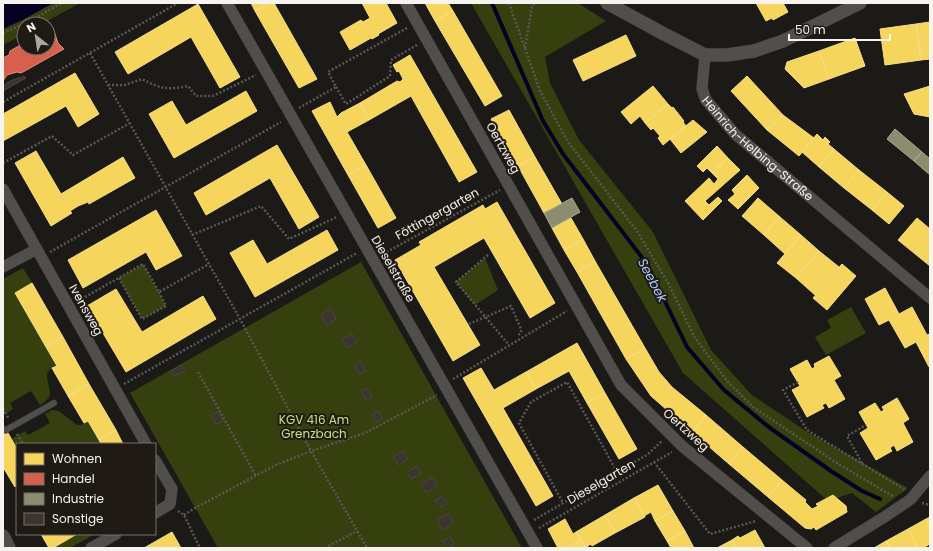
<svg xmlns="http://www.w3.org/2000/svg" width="933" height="551" viewBox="0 0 933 551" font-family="Poppins,sans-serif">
  <rect width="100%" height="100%" fill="#1c1a17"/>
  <path fill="#363f0e" d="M53 3H80L42 24H24V34L3 45V29L24 19Z
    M471 3H578L606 21 545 57 550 83 579 140 653 232 711 350 752 395 809 433 908 488 876 512 852 493 828 501 683 373Z
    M485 258 498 290 475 305 456 282Z
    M361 262 522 548H218L130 393Z
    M143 264 166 306 142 319 119 278Z
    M23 268 32 283 57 366 49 370 47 374C47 390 57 395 40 405L31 391 10 403 13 409 3 415V279Z
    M851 307 866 333 826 355 815 337 831 328 827 320Z
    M52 410 59 411 77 425H81L88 421 101 444H17V449L11 439 25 431 28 435 50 423 45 414Z
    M77 534H95L70 548H53Z"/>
  <path fill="#030224" d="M3 3H53L24 19 3 29Z"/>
  <path fill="#f6d55c" stroke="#f6de88" d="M251 3H269L255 11Z
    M269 3H274L317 79 299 88 255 11Z
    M362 3H386L397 23 378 34 379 35 372 39 371 38 350 50 340 32 361 20 363 22 370 18Z
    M425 3H448L453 11 435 21Z
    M756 3H783L788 12 773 20 772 18 766 21Z
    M198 4 240 77 220 88 191 37 128 74 115 52Z
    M453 11 502 96 485 106 435 21Z
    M930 22V59L921 60 916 24Z
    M916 24 921 60 885 65 880 29Z
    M626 35 636 56 583 81 573 60Z
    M855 38 865 66 829 79 819 51Z
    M819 51 829 79 804 88 785 69 787 62Z
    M410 55 477 172 459 182 411 96 369 120 360 103 397 81 400 82 403 79 399 71 397 72 393 65Z
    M75 73 99 114 78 127 66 106 3 141V114Z
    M747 76 783 115 767 130 731 91Z
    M653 86 668 104 645 123 640 116 631 124 621 112Z
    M930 86V117L914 114 904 94Z
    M246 91 257 111 174 158 149 114 172 101 186 125Z
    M330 102 337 117 341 113 360 103 369 120 347 132 366 165 348 175 312 111Z
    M668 104 672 108 673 107 684 121 683 122 686 126 663 145 658 138 660 136 653 128 651 130 645 123Z
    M509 110 535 157 518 166 491 119Z
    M783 115 814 138 799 156 767 130Z
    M693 120 707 132 681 153 670 139Z
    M817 134 823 140 825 137 830 142 828 144 834 149 819 167 802 152Z
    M277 145 319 217 299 229 270 178 206 215 194 193Z
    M717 146 728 158 712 173 707 168 703 172 697 166Z
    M834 149 859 170 844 188 819 167Z
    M36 151 61 194 123 157 135 178 89 204 88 202 78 206 70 211 72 213 51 226 15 163Z
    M535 157 562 204 544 213 518 166Z
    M728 158 740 170 705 201 709 205 718 197 722 201 703 220 685 201 709 178 714 184 718 179 712 173Z
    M366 165 396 218 378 228 348 175Z
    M859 170 887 192 872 210 844 188Z
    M747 175 759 188 738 209 728 200 735 194 732 190Z
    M887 192 904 206 889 224 872 210Z
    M758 198 780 217 764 235 742 216Z
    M497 202 555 303 530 318 484 238 434 267 480 345 453 361 395 260 421 245 419 242 483 205 485 209Z
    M156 210 182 256 156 270 146 252 83 288 68 260Z
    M780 217 801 235 785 254 764 235Z
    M571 218 583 239 564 250 552 228Z
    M917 218 930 229V266L898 240Z
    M327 230 338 250 255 297 230 253 253 240 267 264Z
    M801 235 819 251 796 278 777 263Z
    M583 239 595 261 577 272 564 250Z
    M819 251 839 267 815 295 796 278Z
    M595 261 645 348 626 359 577 272Z
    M842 264 856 276 827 310 813 298Z
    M32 283 63 337 46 347 15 293Z
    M885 288 899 314 912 307 927 335 930 334V366L929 367 916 342 905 348 889 320 879 325 865 299Z
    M116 289 142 332 203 296 216 319 126 372 87 306Z
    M63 337 89 384 68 396 52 368 57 366 46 347Z
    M577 343 605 393 587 403 569 371 536 389 526 372Z
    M645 348 659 372 672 387 706 415 692 432 651 396 626 359Z
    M829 356 841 376 834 380 845 399 829 408 826 403 822 405 824 408 807 417 792 390 800 386 790 369 807 360 812 369 815 367 814 364Z
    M481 368 494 390 526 372 536 389 503 408 553 496 536 506 463 378Z
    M89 384 116 430 99 440 88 421 84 423 68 396Z
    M605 393 637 449 619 459 587 403Z
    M897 398 909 419 903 423 913 442 897 451 894 445 890 448 892 451 876 460 860 433 868 428 859 412 875 403 881 412 884 410 882 407Z
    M706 415 743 447 729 464 692 432Z
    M3 425 8 433 3 436Z
    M116 430 123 444H101L99 440Z
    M8 433 17 449V485L15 487 3 467V436Z
    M743 447 782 480 768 497 729 464Z
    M782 480 806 500 805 502 812 509 818 506 816 504 833 495 846 506 847 512 816 530 814 527 811 529 805 528 768 497Z
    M658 485 673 511 655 521 651 512 644 516 634 498Z
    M634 498 645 517 615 533 605 515Z
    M673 511 685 531 667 541 655 521Z
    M605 515 615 533 592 546 591 544 585 548 576 532Z
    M930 517V526L926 519Z
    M565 519 573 534 576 532 581 540 567 548H558L548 529Z
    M926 519 930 526V544L923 548H918L908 529Z
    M908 529 918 548H890L886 541Z
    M755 530 765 548H736L732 540 738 536 740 538Z
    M685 531 694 548H671L667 541Z
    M172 532 181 548H144Z
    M41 534H77L53 548H49Z
    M581 540 586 548H567Z
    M732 540 736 548H717Z
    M886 541 890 548H874Z"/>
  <path fill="#d6604d" stroke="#e08c7e" d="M50 28H53L58 43 64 49 23 72 20 73 17 72 7 75 3 81V58L9 55 10 51 24 43V48H48V29Z"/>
  <path fill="#8c8c6e" stroke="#acab95" d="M895 129 922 152 914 161 887 139Z
    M922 152 930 159V175L914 161Z
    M572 198 580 212 552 228 544 213Z"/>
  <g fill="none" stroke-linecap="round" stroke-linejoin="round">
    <path stroke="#030224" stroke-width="4" d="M492 3 543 121 563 154 647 264 687 347 724 390 770 428 831 471 862 491 880 499"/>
  </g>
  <path fill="#3d342d" stroke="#484644" d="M24 76 26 78 3 91V86L10 81Z
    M331 309 336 319 331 321 332 323 327 326 321 314Z
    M352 334 357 342 347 348 342 339Z
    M360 361 366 371 360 374 354 365Z
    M181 365 185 371 174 376 171 371Z
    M367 388 372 396 366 400 361 391Z
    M378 411 383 418 377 422 372 415Z
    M218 412 223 421 216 424 211 415Z
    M403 451 408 459 399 465 393 457Z
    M417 466 421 474 411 479 407 472Z
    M433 477 437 486 426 493 421 484Z
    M442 496 447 503 441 507 437 501 435 502 434 501Z
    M449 514 453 524 442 530 437 519Z
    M450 537 454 544 447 548 443 541Z"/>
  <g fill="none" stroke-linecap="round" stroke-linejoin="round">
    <g stroke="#353331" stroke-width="7">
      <path id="service" d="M6 430 54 403"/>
    </g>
    <g stroke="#353331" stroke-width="12">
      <g id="minor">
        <path d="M227 3 537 548"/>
        <path d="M406 3 621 385 682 446 807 548"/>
        <path id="s1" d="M705 55 702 89 706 100 735 134 930 298"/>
        <path d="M3 189 146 444"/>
        <path d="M3 267 37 249"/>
        <path d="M155 460 172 489 170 504 155 513"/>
        <path d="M91 548 116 534"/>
        <path d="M834 548 886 516 911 499 930 476"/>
      </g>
    </g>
    <g stroke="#353331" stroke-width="14">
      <path id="tertiary" d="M607 3 664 34 705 55H727L754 51 783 41 860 3
        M3 536 9 548"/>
    </g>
    <path stroke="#595755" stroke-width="2.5" stroke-dasharray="2 2" stroke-linecap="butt" d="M509 3 540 91 568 142 637 231 668 283 695 338 728 382 753 407 840 465 894 497
      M24 24 62 3
      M3 33 24 24
      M525 48 532 6 535 3
      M90 53 240 319 311 451 367 548
      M108 85H125L142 79C161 89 167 90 188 86L196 96H213L256 75
      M336 87 346 104 390 76 391 60 417 45
      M3 102 178 3
      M299 108 336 87 328 72 407 28
      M3 163 52 136 73 155 130 123
      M192 235 261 206 289 239 337 217
      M50 252 281 122
      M383 254 500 190
      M488 255 456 282 509 345
      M119 278 142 319 166 306 159 292
      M78 301 143 264 159 292 209 264
      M469 324 511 306 521 329V333L518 335
      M198 372 256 476
      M453 379 567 311
      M798 382 783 390 807 430 905 490
      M124 384 357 253
      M3 409 9 419
      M17 434 23 444
      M654 462 710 534 756 521
      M862 463 847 436 866 425
      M617 472 647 455 662 441
      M922 503 930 505
      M178 511 184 515 200 548
      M184 515 195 508 276 465 311 451 365 433 437 395
      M534 520 617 472 567 382 531 402 519 423 563 503
      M539 528 672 452
      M325 548 357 531"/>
    <use href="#service" stroke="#514f4c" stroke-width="5.5"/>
    <use href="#minor" stroke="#514f4c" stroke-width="11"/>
    <use href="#tertiary" stroke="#514f4c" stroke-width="13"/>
  </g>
  <g text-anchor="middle" stroke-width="4" stroke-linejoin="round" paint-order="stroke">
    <g font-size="12" fill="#f7f3ef" stroke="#1f1a14">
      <text transform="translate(503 148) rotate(61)" y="4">Oertzweg</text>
      <text dy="4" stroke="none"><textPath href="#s1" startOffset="117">Heinrich-Helbing-Straße</textPath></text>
      <text transform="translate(437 214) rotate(-29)" y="4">Föttingergarten</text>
      <text transform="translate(393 269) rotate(60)" y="4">Dieselstraße</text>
      <text transform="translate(86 310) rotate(61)" y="4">Ivensweg</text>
      <text transform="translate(686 430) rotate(42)" y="4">Oertzweg</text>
      <text transform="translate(601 482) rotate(-30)" y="4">Dieselgarten</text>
    </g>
    <g font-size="12" fill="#c8e081" stroke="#1f1a14">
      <text x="314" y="424">KGV 416 Am<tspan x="314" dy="14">Grenzbach</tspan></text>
    </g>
    <g font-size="13" font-style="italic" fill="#abcdfb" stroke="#1f1a14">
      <text transform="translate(653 280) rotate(62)" y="5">Seebek</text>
    </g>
  </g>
  <rect width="933" height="551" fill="none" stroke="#f7f3ef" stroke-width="8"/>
  <rect x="16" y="443" width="140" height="92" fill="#1f1a14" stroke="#75716c"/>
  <rect x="24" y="453" width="20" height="12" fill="#f6d55c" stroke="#75716c"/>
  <text x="52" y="463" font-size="12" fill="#f7f3ef">Wohnen</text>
  <rect x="24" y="473" width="20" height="12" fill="#d6604d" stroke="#75716c"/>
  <text x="52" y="483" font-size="12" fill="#f7f3ef">Handel</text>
  <rect x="24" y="493" width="20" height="12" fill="#8c8c6e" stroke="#75716c"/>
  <text x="52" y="503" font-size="12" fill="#f7f3ef">Industrie</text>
  <rect x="24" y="513" width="20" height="12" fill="#3d342d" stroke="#75716c"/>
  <text x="52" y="523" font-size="12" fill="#f7f3ef">Sonstige</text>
  <g transform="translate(36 36) rotate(330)"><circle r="19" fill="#1f1a14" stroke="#75716c"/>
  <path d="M0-3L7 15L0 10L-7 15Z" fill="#aaa7a3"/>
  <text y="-6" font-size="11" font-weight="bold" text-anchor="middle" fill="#f7f3ef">N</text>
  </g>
  <path d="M789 34v6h101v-6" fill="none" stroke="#f7f3ef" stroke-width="2"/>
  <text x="795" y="34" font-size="12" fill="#f7f3ef" stroke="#1f1a14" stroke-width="3" paint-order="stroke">50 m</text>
</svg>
